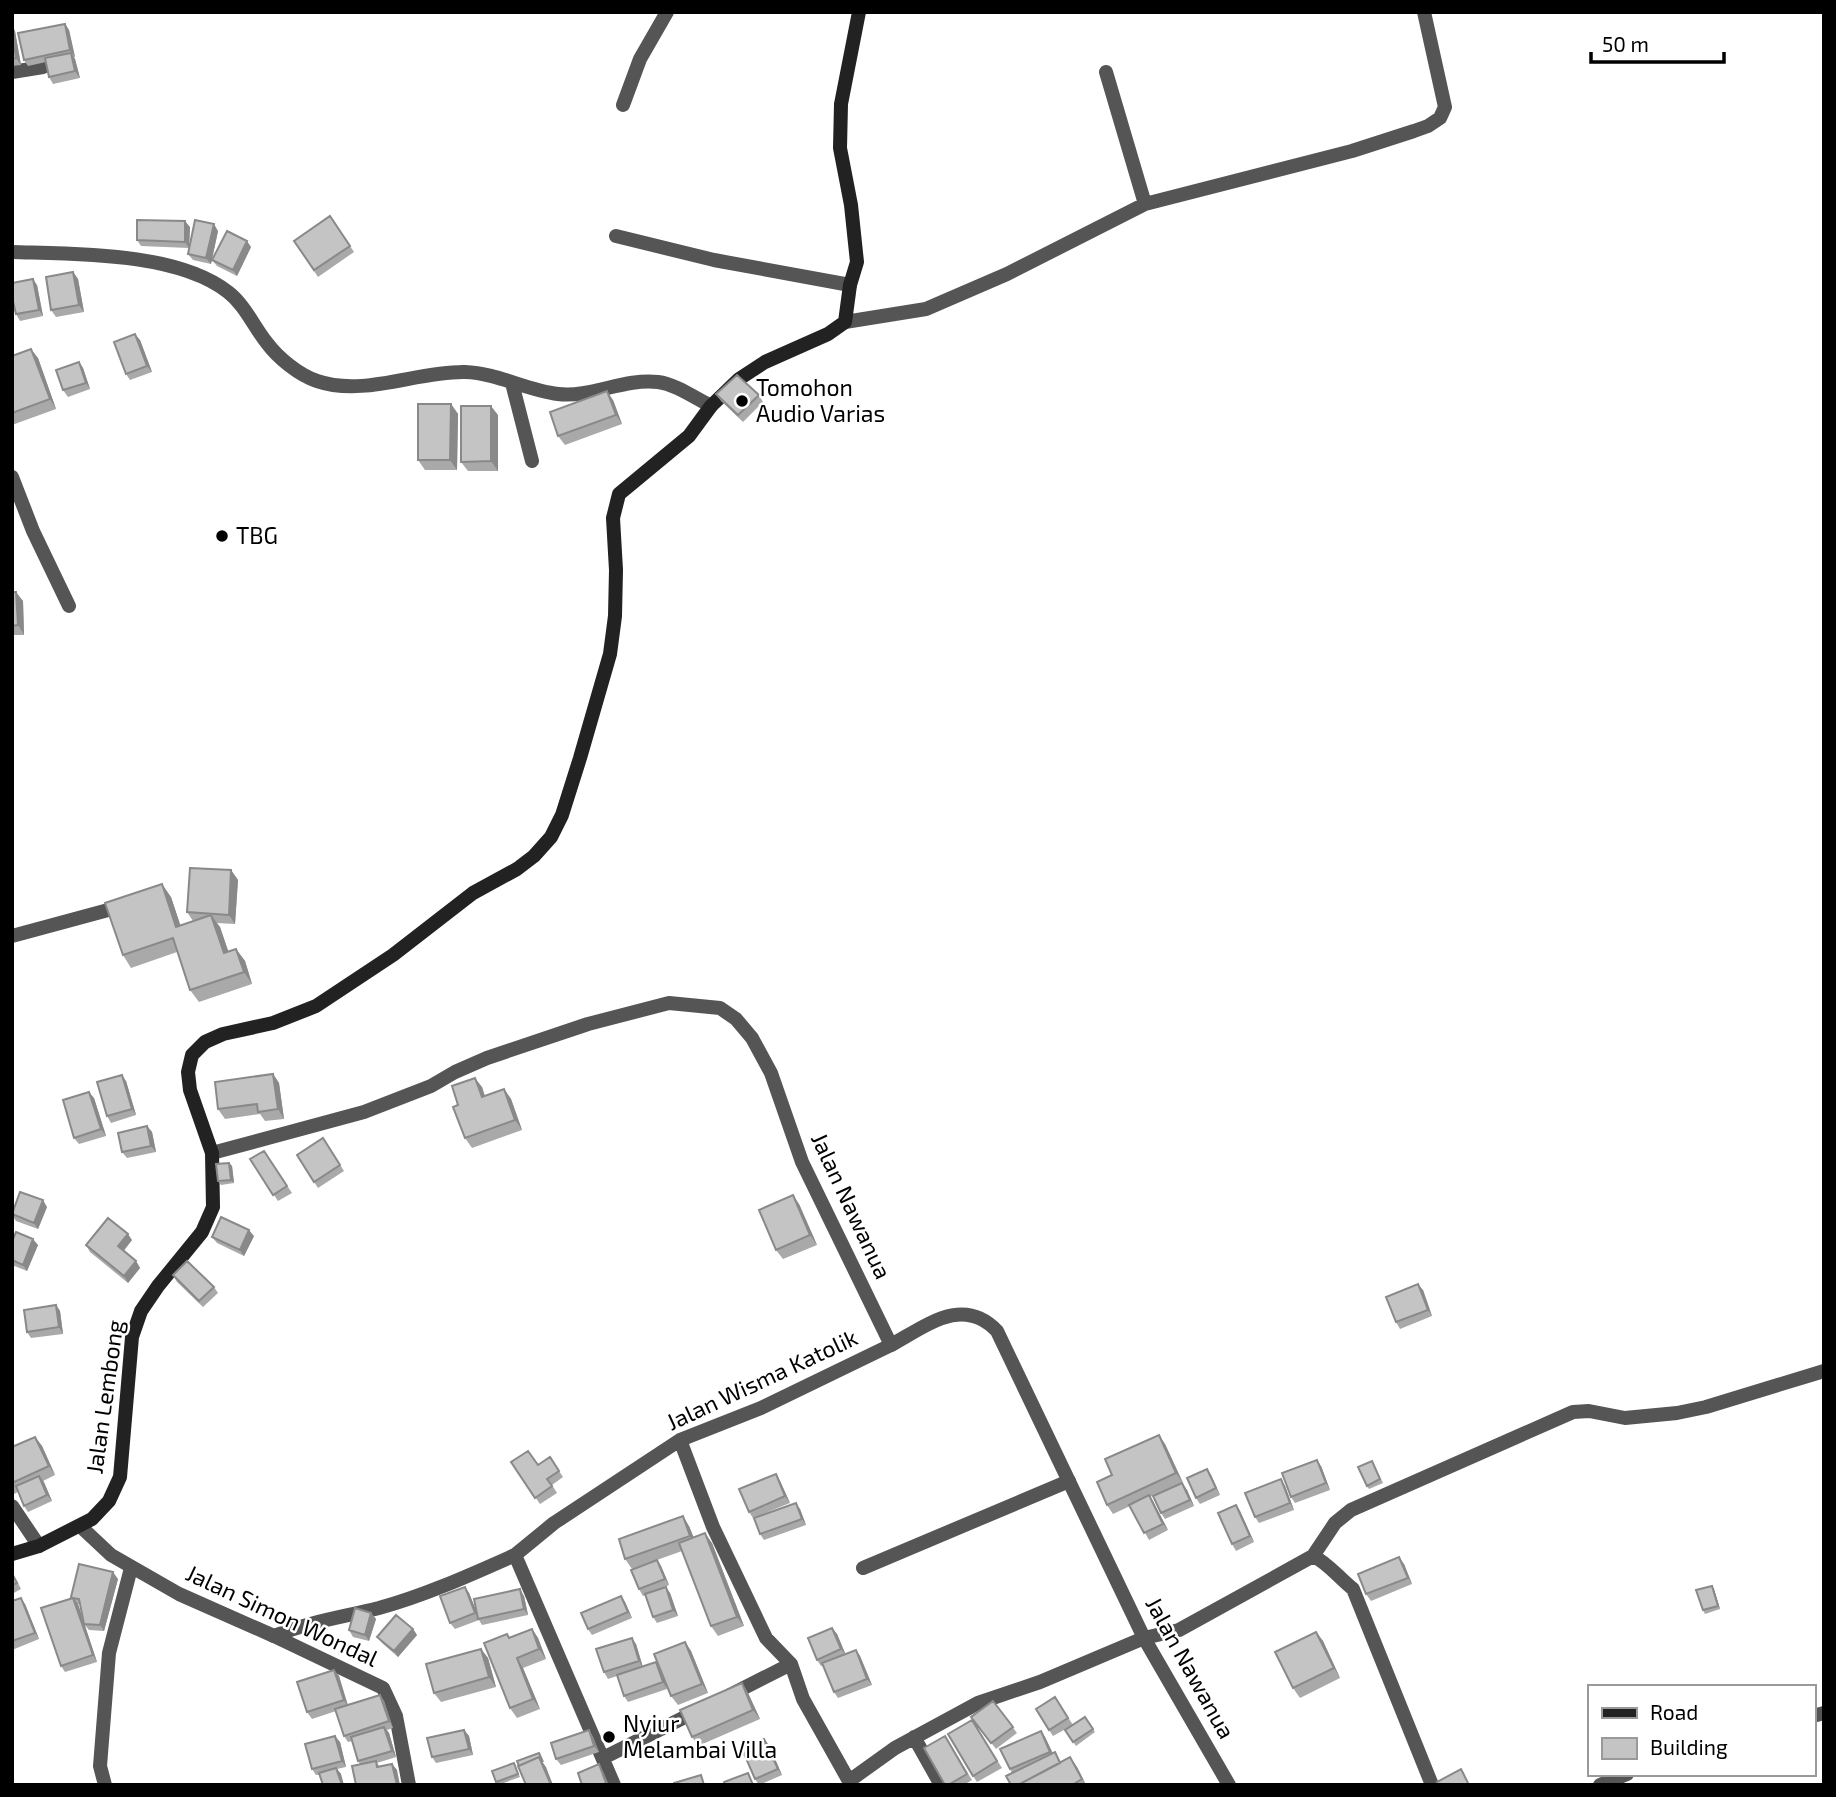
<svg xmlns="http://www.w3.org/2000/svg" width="1836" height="1797" viewBox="0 0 1836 1797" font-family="'Exo 2',sans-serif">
  <rect width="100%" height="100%" fill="#fff"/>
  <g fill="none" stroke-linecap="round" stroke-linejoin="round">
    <path stroke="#555" stroke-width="14" d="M12 72 43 67
      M1106 72 1145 204
      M623 105 640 59 667 12
      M616 236 714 260 850 285
      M12 252C76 254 177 252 228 292 245 305 254 327 267 343 278 358 299 375 317 381 364 397 417 371 465 372 497 373 526 390 558 394 591 398 624 378 658 382 675 384 695 398 711 406
      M845 322 926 309 1007 274 1145 204 1352 151 1414 131 1428 126 1440 118 1445 107 1424 12
      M512 383 532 461
      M12 477 33 531 69 606
      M12 936 123 906
      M680 1440 713 1527 766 1638 791 1664 803 1699 849 1781 895 1748 978 1703 1040 1682 1144 1638 1179 1630 1313 1556C1328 1563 1339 1578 1353 1589L1432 1785
      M12 1506 39 1546
      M1313 1556 1335 1523 1351 1510 1573 1412 1589 1411 1625 1418 1677 1413 1706 1407 1824 1371
      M863 1568 1069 1481
      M274 1636C308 1622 343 1617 379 1608 426 1595 470 1575 515 1555
      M730 1695 791 1664
      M1813 1716 1824 1713
      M914 1737 941 1785
      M603 1758 699 1710
      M105 1785 100 1766 109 1653 131 1568
      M614 1785 515 1555 554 1523 680 1440 761 1408 891 1345
      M1600 1785 1627 1774"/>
    <path stroke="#555" stroke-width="14" d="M212 1153 364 1112 431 1086 455 1072 487 1058 588 1024 669 1003 720 1008 736 1019 752 1038 771 1073 802 1162 891 1345C926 1326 963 1295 997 1331L1144 1638 1229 1785
      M80 1526 111 1555 179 1594 274 1636 383 1688 396 1716 409 1785"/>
    <path stroke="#222" stroke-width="14" d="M12 1554 39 1546 92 1519 109 1501 120 1477 132 1337 141 1311 158 1286 202 1232 213 1207 212 1153 190 1090 188 1072 192 1055 205 1042 223 1034 273 1023 316 1006 393 955 473 893 517 869 534 856 551 837 562 815 580 758 610 654 615 616 616 570 613 518 619 494 689 436 711 406 739 379 765 362 828 334 845 322 850 285 857 262 851 205 840 148 841 104 859 12"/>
  </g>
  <path fill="#a9a9a9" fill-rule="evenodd" d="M65 24 69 30 75 57H74L75 59 80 78 53 84 49 77 46 62 28 66 24 60Z
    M12 26 15 31 21 65 12 66Z
    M330 216 354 252 318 277 294 241Z
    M190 227 189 248 141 246 137 240Z
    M218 231 211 264 193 260 188 254Z
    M251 247 237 276 217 266 212 260Z
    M73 272 78 279 84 312 56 317 51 310Z
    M37 285 43 316 20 321 16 314Z
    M140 340 152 372 130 380 126 374Z
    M12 348 14 355 38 358 56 409 12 425Z
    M79 362 83 368 90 389 68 397 63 390Z
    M716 394 759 395 763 402 743 422 721 401Z
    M613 400 622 424 565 445 558 436Z
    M451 404 458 414 457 470H425L418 460Z
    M498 415V471H468L461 462Z
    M12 592 23 601 24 635H12Z
    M231 870 238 880 235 924 217 923 220 927 228 951 236 949 245 961 252 984 199 1002 190 990 177 952 131 968 123 955 171 897 180 925 193 921 187 912Z
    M273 1074 279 1083 284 1119 265 1121 260 1114 225 1119 218 1109Z
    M126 1081 136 1115 111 1123 107 1116Z
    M482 1087 485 1096 504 1089 511 1099 522 1130 472 1148 465 1138 458 1105Z
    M94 1098 106 1136 79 1144 74 1138Z
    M147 1126 152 1132 156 1152 127 1158 122 1152Z
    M323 1138 344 1171 318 1188 297 1155Z
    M264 1151 292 1193 278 1201 250 1159Z
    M229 1163 232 1166 234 1183 221 1185 218 1181Z
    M799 1204 817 1245 783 1259 776 1250Z
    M47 1207 38 1229 16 1221 12 1215V1213Z
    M254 1236 244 1256 217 1243 212 1237Z
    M132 1240 123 1251 136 1261 140 1268 128 1283 90 1252 86 1245Z
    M12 1241 38 1245 27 1271 12 1265Z
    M173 1275 214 1287 218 1293 203 1307 177 1282Z
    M1423 1290 1432 1316 1400 1329 1396 1322Z
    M56 1305 60 1311 63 1334 31 1338 27 1332Z
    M35 1437 42 1446 55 1475 43 1481 52 1501 28 1512 24 1506 18 1492 12 1495V1447Z
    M1165 1444 1183 1483 1150 1497 1168 1530 1149 1540 1130 1506 1113 1514 1107 1505 1112 1475Z
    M550 1457 563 1477 552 1485 557 1493 540 1504 511 1462 538 1465Z
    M1372 1461 1383 1483 1369 1489 1367 1486Z
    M1321 1466 1330 1490 1295 1503 1291 1497Z
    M1207 1469 1211 1475 1220 1495 1200 1504 1196 1498Z
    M1281 1479 1285 1486 1294 1510 1259 1523 1255 1517Z
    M780 1481 790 1503 753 1518 749 1512Z
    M1182 1483 1187 1490 1194 1506 1165 1519 1161 1513Z
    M1236 1505 1240 1511 1254 1542 1236 1551 1232 1544Z
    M800 1509 806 1525 764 1540 760 1534Z
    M689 1526 694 1538 712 1543 744 1626 718 1636 711 1626 682 1551 657 1560 661 1566 669 1585 661 1589 670 1593 678 1616 657 1623 653 1617 646 1595 643 1596 639 1589 650 1562 632 1569 625 1559Z
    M1404 1564 1412 1584 1371 1601 1366 1594Z
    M12 1571 21 1589 12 1594Z
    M118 1579 104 1631 89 1630 84 1624 97 1662 65 1672 61 1666 72 1598 71 1597ZM78 1604H80L84 1623Z
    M465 1587 469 1593 476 1611 524 1596 528 1615 482 1625 479 1620 455 1629 450 1623Z
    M1714 1589 1720 1609 1705 1614 1703 1610Z
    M621 1596 625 1602 632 1618 592 1635 588 1629Z
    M12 1601 25 1604 39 1639 12 1650Z
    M371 1613 376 1619 369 1641 353 1637 349 1630Z
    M832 1628 837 1634 845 1654 856 1650 860 1656 872 1685 838 1698 834 1692 823 1665 821 1666 817 1660Z
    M413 1629 417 1635 398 1657 382 1643 377 1637Z
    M532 1629 538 1638 546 1659 523 1668 540 1709 517 1718 510 1708 507 1634 509 1637Z
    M1316 1632 1323 1641 1340 1678 1300 1698 1293 1688Z
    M685 1642 691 1651 708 1693 678 1705 671 1696 663 1675 667 1689 628 1702 624 1696 617 1676 608 1679 604 1672 636 1644 643 1667H660Z
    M481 1649 488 1658 496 1687 441 1702 434 1693Z
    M334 1670 339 1676 348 1705 380 1695 384 1701 393 1728 387 1730 389 1733 396 1757 377 1763 380 1767 392 1764 397 1770 360 1764 358 1761 352 1741 348 1742 344 1736 336 1711 312 1719 307 1712Z
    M742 1683 748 1693 760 1719 698 1746 692 1737Z
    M1055 1697 1073 1725 1053 1736 1049 1730Z
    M993 1701 1017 1733 996 1749 971 1717Z
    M1085 1717 1095 1732 1076 1746 1065 1730Z
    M972 1720 1002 1768 977 1782 973 1776Z
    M464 1730 469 1736 473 1755 436 1763 432 1757Z
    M589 1730 593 1737 599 1752 561 1765 556 1759Z
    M1041 1731 1045 1737 1053 1754 1055 1752 1061 1762 1077 1767 1086 1785H1011L1012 1773 1010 1769Z
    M764 1739 769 1745 782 1775 759 1785 755 1779Z
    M340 1742 346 1767 337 1769 341 1774 316 1775 312 1769Z
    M949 1742 972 1780 964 1785H945Z
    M514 1763 520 1777 498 1785 496 1782Z"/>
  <path fill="#898989" d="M65 24 69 30 75 57 70 50Z
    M12 26 15 31 21 65 16 58Z
    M71 53 75 59 80 78 75 71Z
    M185 221 190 227 189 248 185 242Z
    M214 224 218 231 211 264 206 258Z
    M247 241 251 247 237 276 233 270Z
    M73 272 78 279 84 312 79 305Z
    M33 279 37 285 43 316 39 310Z
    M135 334 140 340 152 372 147 366Z
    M31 349 38 358 56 409 50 399Z
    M79 362 83 368 90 389 86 383Z
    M607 391 613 400 622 424 616 415Z
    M451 404 458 414 457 470 450 460Z
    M491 406 498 415V471L491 461Z
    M16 592 23 601 24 635 18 625Z
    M231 870 238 880 235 924 229 915Z
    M162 884 171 897 185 939 176 927Z
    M211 915 220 927 233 965 224 953Z
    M236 949 245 961 252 984 244 972Z
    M273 1074 279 1083 284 1119 278 1109Z
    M122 1075 126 1081 136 1115 132 1109Z
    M475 1078 482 1087 488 1107 482 1097Z
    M504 1089 511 1099 522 1130 515 1120Z
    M89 1092 94 1098 106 1136 101 1129Z
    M147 1126 152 1132 156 1152 151 1146Z
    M229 1163 232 1166 234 1183 231 1180Z
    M793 1195 799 1204 817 1245 810 1235Z
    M43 1200 47 1207 38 1229 34 1223Z
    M249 1230 254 1236 244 1256 240 1250Z
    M128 1234 132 1240 122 1253 118 1246Z
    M33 1239 38 1245 27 1271 23 1265Z
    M136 1261 140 1268 128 1283 124 1276Z
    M1418 1284 1423 1290 1432 1316 1428 1310Z
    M56 1305 60 1311 63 1334 59 1327Z
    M1159 1435 1165 1444 1183 1483 1176 1473Z
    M35 1437 42 1446 55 1475 49 1466Z
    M1317 1460 1321 1466 1330 1490 1326 1483Z
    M1207 1469 1211 1475 1220 1495 1216 1488Z
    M776 1474 780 1481 790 1503 785 1496Z
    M39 1476 44 1482 52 1501 47 1495Z
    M1281 1479 1285 1486 1294 1510 1290 1503Z
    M1182 1483 1187 1490 1194 1506 1190 1500Z
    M1149 1495 1153 1501 1168 1530 1163 1524Z
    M796 1503 800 1509 806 1525 802 1519Z
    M1236 1505 1240 1511 1254 1542 1250 1536Z
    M683 1516 689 1526 697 1546 690 1536Z
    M705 1533 712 1543 744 1626 737 1617Z
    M1399 1557 1404 1564 1412 1584 1408 1578Z
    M657 1560 661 1566 669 1585 665 1579Z
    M113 1572 118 1579 104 1631 100 1625Z
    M1712 1586 1714 1589 1720 1609 1718 1606Z
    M465 1587 469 1593 480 1620 475 1613Z
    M666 1587 670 1593 678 1616 673 1610Z
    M520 1589 524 1596 528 1615 524 1609Z
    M621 1596 625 1602 632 1618 628 1612Z
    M21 1598 25 1604 39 1639 35 1633Z
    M73 1598 78 1604 97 1662 93 1655Z
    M371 1613 376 1619 369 1641 365 1635Z
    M832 1628 837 1634 846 1655 841 1649Z
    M413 1629 417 1635 398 1657 394 1651Z
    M532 1629 538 1638 546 1659 539 1649Z
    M1316 1632 1323 1641 1340 1678 1334 1668Z
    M632 1638 636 1644 643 1668 639 1661Z
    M685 1642 691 1651 708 1693 702 1684Z
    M481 1649 488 1658 496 1687 489 1677Z
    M856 1650 860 1656 872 1685 867 1679Z
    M517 1658 523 1668 540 1709 533 1699Z
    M656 1662 661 1669 667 1689 663 1682Z
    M334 1670 339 1676 348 1707 344 1700Z
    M742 1683 748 1693 760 1719 753 1710Z
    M380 1695 384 1701 393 1728 389 1721Z
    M384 1727 389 1733 396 1757 392 1751Z
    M464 1730 469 1736 473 1755 469 1749Z
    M589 1730 593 1737 599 1752 594 1746Z
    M1041 1731 1045 1737 1055 1758 1050 1752Z
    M335 1736 340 1742 346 1767 342 1761Z
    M764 1739 769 1745 782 1775 778 1769Z
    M539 1757 546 1767 553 1785H551Z
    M1070 1757 1077 1767 1086 1785 1082 1779Z
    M392 1764 397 1770 400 1785H397Z
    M599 1764 603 1771 609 1785 606 1783Z
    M336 1768 341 1774 344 1785H342Z"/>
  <path fill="#c4c4c4" stroke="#898989" stroke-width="2" d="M65 24 70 50 24 60 18 33Z
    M12 33 16 58 12 59Z
    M71 53 75 71 49 77 45 58Z
    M330 216 350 246 314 270 294 241Z
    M137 220 185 221V242L137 240Z
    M195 220 214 224 206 258 188 254Z
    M227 231 247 241 233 270 212 260Z
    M73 272 79 305 51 310 46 277Z
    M33 279 39 310 16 314 12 297V283Z
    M135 334 147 366 126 374 114 342Z
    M31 349 50 399 12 413V356Z
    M79 362 86 383 63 390 56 370Z
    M737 375 759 395 738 415 716 394Z
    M607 391 616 415 558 436 550 412Z
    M418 404H451L450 460H418Z
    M461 406H491V461L461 462Z
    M12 592H16L18 625 12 626Z
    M190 868 231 870 229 915 187 912Z
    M162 884 176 927 211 915 224 953 236 949 244 972 190 990 173 938 123 955 105 903Z
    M273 1074 278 1109 258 1112 257 1104 218 1109 215 1082Z
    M122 1075 132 1109 107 1116 97 1082Z
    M475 1078 482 1097 504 1089 515 1120 465 1138 453 1107 458 1105 452 1086Z
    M89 1092 101 1129 74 1138 63 1100Z
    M147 1126 151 1146 122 1152 118 1133Z
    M323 1138 340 1165 314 1182 297 1155Z
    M264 1151 287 1186 273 1195 250 1159Z
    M229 1163 231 1180 218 1181 216 1164Z
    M20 1192 43 1200 34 1223 12 1214Z
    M793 1195 810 1235 776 1250 759 1210Z
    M221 1217 249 1230 240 1250 212 1237Z
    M108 1218 128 1234 118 1246 136 1261 124 1276 86 1245Z
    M16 1232 33 1239 23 1265 12 1260V1241Z
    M187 1261 214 1287 199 1301 173 1275Z
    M1418 1284 1428 1310 1396 1322 1386 1297Z
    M56 1305 59 1327 27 1332 24 1310Z
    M1159 1435 1176 1473 1107 1505 1097 1482 1112 1475 1105 1459Z
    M35 1437 49 1466 12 1483V1447Z
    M528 1451 538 1465 550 1457 559 1471 547 1479 552 1486 535 1498 511 1462Z
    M1317 1460 1326 1483 1291 1497 1282 1473Z
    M1372 1461 1380 1479 1367 1486 1358 1467Z
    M1207 1469 1216 1488 1196 1498 1187 1478Z
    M776 1474 785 1496 749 1512 739 1489Z
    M39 1476 47 1495 24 1506 16 1486Z
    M1281 1479 1290 1503 1255 1517 1245 1493Z
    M1182 1483 1190 1500 1161 1513 1153 1496Z
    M1149 1495 1163 1524 1144 1533 1129 1505Z
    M796 1503 802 1519 760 1534 754 1518Z
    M1236 1505 1250 1536 1232 1544 1218 1513Z
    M683 1516 690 1536 625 1559 619 1539Z
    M705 1533 737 1617 711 1626 679 1543Z
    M1399 1557 1408 1578 1366 1594 1358 1574Z
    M657 1560 665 1579 639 1589 631 1570Z
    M79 1564 113 1572 100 1625 84 1624 79 1599 73 1598 93 1655 61 1666 41 1608 73 1598 71 1597Z
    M12 1574 17 1583 12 1585Z
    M1712 1586 1718 1606 1703 1610 1696 1590Z
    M465 1587 475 1613 450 1623 440 1596Z
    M666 1587 673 1610 653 1617 645 1594Z
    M520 1589 524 1609 478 1619 474 1599Z
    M621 1596 628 1612 588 1629 581 1613Z
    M21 1598 35 1633 12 1641V1601Z
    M355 1608 371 1613 365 1635 349 1630Z
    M396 1615 413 1629 394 1651 377 1637Z
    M832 1628 841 1649 817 1660 808 1638Z
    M532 1629 539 1649 517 1658 533 1699 510 1708 484 1643 507 1634 509 1638Z
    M1316 1632 1334 1668 1293 1688 1275 1652Z
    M632 1638 639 1661 604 1672 596 1649Z
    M685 1642 702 1684 671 1696 654 1654Z
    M481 1649 489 1677 434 1693 426 1664Z
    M856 1650 867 1679 834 1692 822 1663Z
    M656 1662 663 1682 624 1696 617 1675Z
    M334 1670 344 1700 307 1712 297 1682Z
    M742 1683 753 1710 692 1737 680 1710Z
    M380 1695 389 1721 344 1736 335 1709Z
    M1055 1697 1068 1718 1049 1730 1036 1709Z
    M993 1701 1013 1727 991 1743 971 1717Z
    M1085 1717 1093 1729 1073 1742 1065 1730Z
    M972 1720 997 1761 973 1776 948 1734Z
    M384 1727 392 1751 358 1761 351 1737Z
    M464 1730 469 1749 432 1757 427 1738Z
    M589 1730 594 1746 556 1759 551 1743Z
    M1041 1731 1050 1752 1010 1769 1000 1749Z
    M335 1736 342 1761 312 1769 305 1744Z
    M945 1736 967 1774 948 1785H945L924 1748Z
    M764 1739 778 1769 755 1779 742 1749Z
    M1055 1752 1060 1763 1018 1785H1011L1006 1776Z
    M539 1753 543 1762 539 1757 519 1766 517 1761Z
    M539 1757 551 1785H526L518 1766Z
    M1070 1757 1082 1779 1072 1785H1018Z
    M376 1761 377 1767 392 1764 397 1785H356L352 1766Z
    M514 1763 518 1774 496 1782 492 1771Z
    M599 1764 606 1783 602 1785H582L578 1773Z
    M336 1768 342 1785H323L319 1773Z
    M1461 1769 1469 1785H1439L1437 1782Z
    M748 1773 753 1785H725L724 1782Z
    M701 1775 704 1785H674V1783Z"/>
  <g fill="#000" stroke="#fff" stroke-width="2.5">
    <circle cx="742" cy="401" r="7"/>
    <circle cx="222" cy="536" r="7"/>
    <circle cx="609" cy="1737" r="7"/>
  </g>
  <g text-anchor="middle" stroke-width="5" stroke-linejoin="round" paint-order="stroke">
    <g font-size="23" fill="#000" stroke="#fff" text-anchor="start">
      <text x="756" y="396">Tomohon<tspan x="756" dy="26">Audio Varias</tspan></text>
      <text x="236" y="544">TBG</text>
      <text x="623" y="1732">Nyiur<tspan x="623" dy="26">Melambai Villa</tspan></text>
    </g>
    <g font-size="23" fill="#000" stroke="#fff">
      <text transform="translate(851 1206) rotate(65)" y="8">Jalan Nawanua</text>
      <text transform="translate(762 1380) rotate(-25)" y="8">Jalan Wisma Katolik</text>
      <text transform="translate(105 1397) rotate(-82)" y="8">Jalan Lembong</text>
      <text transform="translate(282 1616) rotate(25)" y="8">Jalan Simon Wondal</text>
      <text transform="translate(1190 1668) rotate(61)" y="8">Jalan Nawanua</text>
    </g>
  </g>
  <rect width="1836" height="1797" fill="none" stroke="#000000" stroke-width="28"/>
  <rect x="1588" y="1685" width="228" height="91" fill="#ffffff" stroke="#999999" stroke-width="2"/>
  <rect x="1602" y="1708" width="35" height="10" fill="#222222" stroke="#999999" stroke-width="2"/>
  <text x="1650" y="1720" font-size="21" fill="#000000">Road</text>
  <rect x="1602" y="1738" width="35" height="21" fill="#c4c4c4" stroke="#999999" stroke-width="2"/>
  <text x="1650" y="1755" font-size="21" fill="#000000">Building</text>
  <path d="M1591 52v10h133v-10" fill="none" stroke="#000000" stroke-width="3.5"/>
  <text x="1602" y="52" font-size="21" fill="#000000" stroke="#ffffff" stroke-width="5" paint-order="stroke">50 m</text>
</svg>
